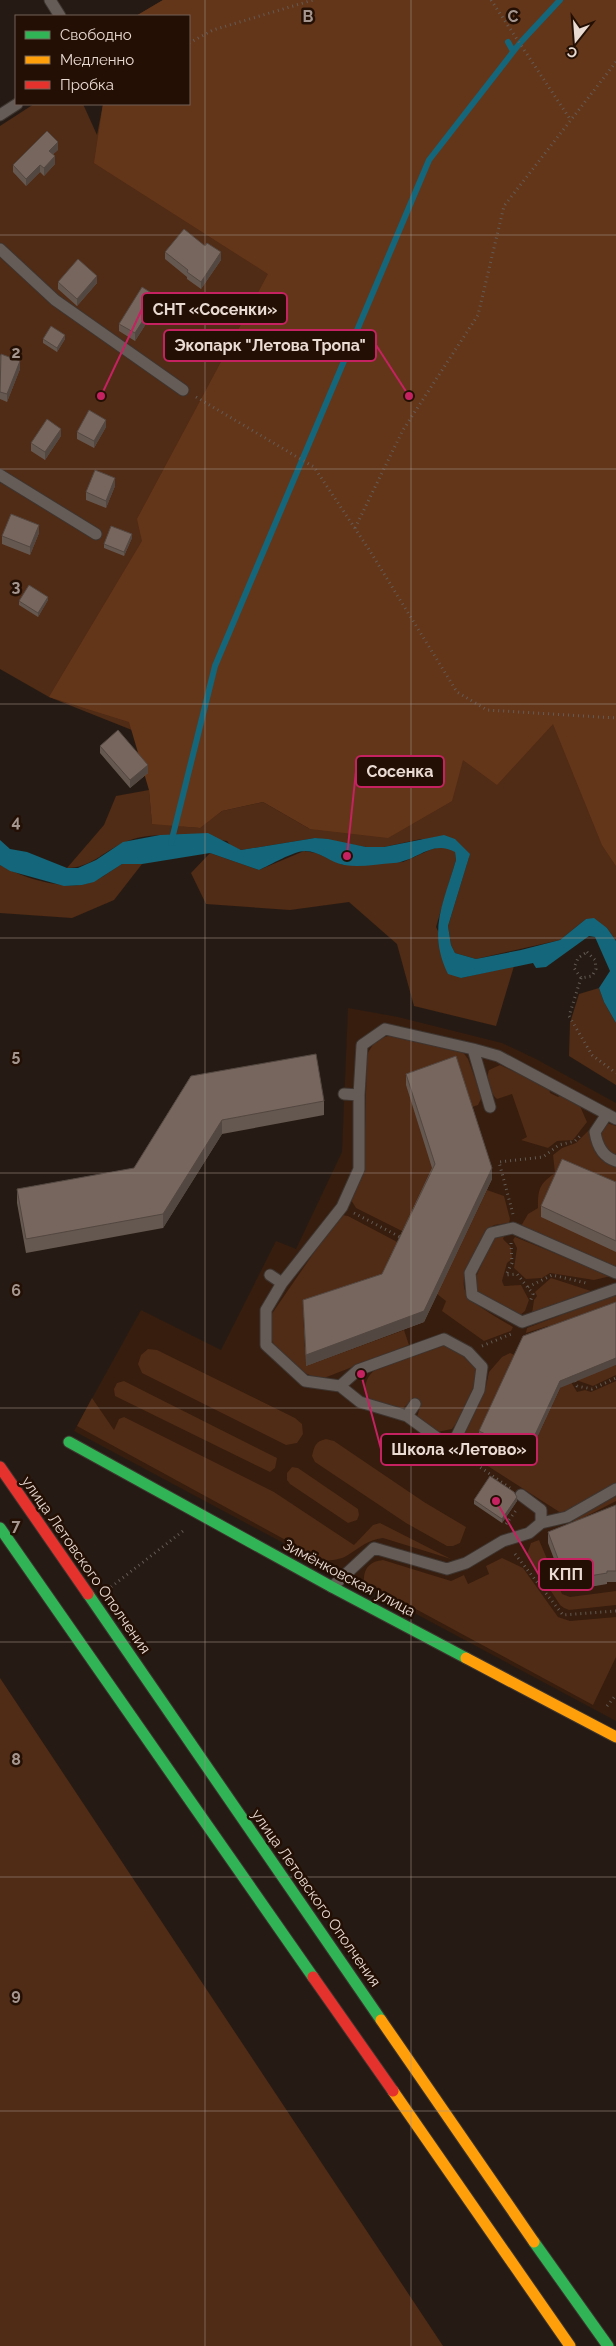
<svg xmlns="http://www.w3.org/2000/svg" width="616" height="2346" viewBox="0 0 616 2346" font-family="Raleway,sans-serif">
  <rect width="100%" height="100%" fill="#261b14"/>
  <path fill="#361d0e" d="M348 1008 398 1017 502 1043 536 1059 616 1103V1721L74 1431 141 1310 221 1350 276 1241 296 1249 342 1152Z"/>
  <path fill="#502b15" d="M163 0H616V941L607 928 586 919 560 940 476 959 455 953 451 945 448 926 469 857 455 851 456 860 436 927 461 978 514 966 496 1026 414 1006 397 944 349 902 290 910 206 904 191 873 210 853 259 870 304 851 316 853 343 865 403 862 432 849 441 847 421 839 384 847H366L315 838 241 850 231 846 227 841C195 837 152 829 123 843 103 852 90 868 67 868L104 825 116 796 149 790 152 823 199 828 222 811 263 802 310 829 265 783 49 697 0 669V126L34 104H83L97 135 103 104H189V16H136Z
    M122 864H142L114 900 72 918 0 913V865C22 878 68 892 92 882 102 878 112 870 122 864Z
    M599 988 604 1002 616 1023V1085L569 1056 570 1023 579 994Z
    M391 1035 462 1051 468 1059 482 1097 478 1105 469 1108 406 1233 356 1208 351 1200 364 1168 367 1054 376 1040Z
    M500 1065 549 1088 550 1093 558 1097 561 1095 580 1106 587 1122 573 1140 557 1141 548 1148 521 1140 527 1137 512 1094 497 1099C489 1092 485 1080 489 1070Z
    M607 1123 616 1126V1156C603 1149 602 1142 600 1128Z
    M589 1130C595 1151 597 1155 616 1166V1267L521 1226 528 1214 538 1208C538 1189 539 1184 555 1173L553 1155 562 1148 576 1143Z
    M487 1190 504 1196 510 1219 509 1223 494 1225 488 1230C454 1291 450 1290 513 1327L511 1331 484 1341 442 1311 446 1301 437 1294Z
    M342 1215 348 1216 401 1244 382 1285 303 1311 306 1366 404 1330 409 1345 324 1378C305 1379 275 1354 270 1335 269 1329 271 1321 271 1315L337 1219Z
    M500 1234H505L503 1239 511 1247 512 1259 507 1263 502 1281 504 1286 521 1285 529 1300 525 1311 519 1316 478 1292 475 1279 492 1241Z
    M515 1237 611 1276 594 1280 550 1273 542 1278 526 1279 514 1268 517 1248 513 1240Z
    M551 1278 591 1291 532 1313 534 1300 537 1296 535 1292Z
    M616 1294V1309L551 1333 548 1326 526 1333 527 1328Z
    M443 1345C452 1347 475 1360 477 1371 478 1382 459 1421 452 1429L437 1432 417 1417 420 1407 410 1402 402 1409C393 1406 383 1405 374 1401 360 1394 365 1377 375 1370Z
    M148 1349 157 1350 295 1418 302 1424 303 1434 297 1443 286 1445 142 1373 138 1364 141 1355Z
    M510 1353 517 1356 526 1461 560 1388 571 1382 577 1392 585 1390 591 1392 616 1381V1501L575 1522 472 1456 464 1444 465 1429 486 1386 489 1372 502 1357Z
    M616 1365V1375L593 1386 576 1380Z
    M124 1381 277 1458 275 1468 270 1472 115 1396 114 1389 117 1383Z
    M92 1398 114 1430 119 1419 124 1417 274 1492 354 1545 373 1525 380 1523 451 1559 383 1538C367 1540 361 1547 348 1555 340 1560 332 1560 324 1561L77 1426Z
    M326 1439 334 1441 424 1502 466 1527 460 1543 453 1546H447L406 1523 315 1462 312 1456C314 1446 316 1441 326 1439Z
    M292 1467 298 1468 358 1509 359 1515 357 1520 348 1523 290 1484 287 1480V1473Z
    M539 1540 562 1594 570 1597 616 1591V1605L569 1610 564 1608 560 1605 527 1554 531 1543Z
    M502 1558 523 1568 558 1617 570 1621 616 1617V1657L593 1705 364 1581C363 1569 370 1561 383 1560L451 1581 464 1575 468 1584 489 1574 486 1566Z
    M0 1678 443 2346H0Z"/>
  <path fill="#643619" d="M163 0H616V866L602 845 553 724 497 785 463 760 452 801 388 838 310 829 263 802 222 811 200 828 152 824 149 790 129 722 49 697 142 541 137 519 268 274 94 163 103 104H189V16H136Z"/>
  <path fill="#14667a" d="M208 833 241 850 315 838 328 839 366 847H384L444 835 455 839 470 854 448 926 451 945 455 953 476 959 521 950 560 940 586 919 594 918 607 928 616 941V1023L604 1002 599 988 610 971 595 937 589 936 546 967 536 968 533 963 461 978 448 974C427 931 444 902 456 860L455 852C432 839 417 861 394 863 378 864 360 868 344 865 331 863 320 851 305 851 294 851 270 865 259 870L210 853 142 864H122L94 882 82 885 64 886 10 871 0 865V840L10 849 27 852 67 868H78L96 860 123 842 160 835Z"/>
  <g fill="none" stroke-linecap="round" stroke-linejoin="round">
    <path stroke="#14667a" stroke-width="6" d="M508 42 513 51
      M171 843 215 666 429 160 520 43 560 0"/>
    <g stroke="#3e3530" stroke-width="13">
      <path id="lane" d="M50 0 60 16
        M0 115 17 104
        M0 249 55 300 183 390
        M0 475 96 534
        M473 1049 490 1107
        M344 1094 359 1095
        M607 1114 595 1132C597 1145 603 1157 616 1161
        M616 1273 513 1228 491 1233 470 1273 472 1295 522 1322 616 1289
        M270 1275 282 1283
        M340 1386 358 1370 444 1339 468 1352 482 1367 479 1390 451 1448 407 1416 360 1402 340 1386 305 1381 266 1345V1310L282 1283 342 1207 359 1169V1095L362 1045 385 1029 473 1049 498 1056 616 1119
        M407 1416 415 1404
        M541 1523 567 1517 616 1489
        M332 1587 374 1548 447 1569 466 1563 503 1541 529 1533 541 1523V1510L521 1495"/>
    </g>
    <g stroke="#3e3530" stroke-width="13">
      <path id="fast" d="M69 1442 332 1587 466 1658
        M0 1528 313 1977
        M88 1594 381 2020
        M534 2242 608 2346"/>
    </g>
    <g stroke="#3e3530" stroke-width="13">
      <path id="slow" d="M466 1658 616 1737
        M381 2020 534 2242
        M393 2091 570 2346"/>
    </g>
    <g stroke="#3e3530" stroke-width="13">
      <path id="jam" d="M0 1467 88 1594
        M313 1977 393 2091"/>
    </g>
    <path stroke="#635b55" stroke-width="3" stroke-dasharray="1 4" stroke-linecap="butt" d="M491 0 570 119
      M189 43 213 30 313 0
      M196 397 314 467 368 548 457 692 487 710 616 718
      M355 528 403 430 478 315 504 206 616 62
      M587 952 595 960 596 969 592 976 581 978 574 968 578 958Z
      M581 978 569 1016 592 1055 616 1073
      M354 1213 402 1238
      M513 1214 499 1162 543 1157 559 1145 575 1141 581 1135
      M511 1243 512 1263 506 1275 517 1274 533 1294 530 1302
      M528 1287 552 1275 586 1283
      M482 1346 511 1334
      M575 1381 577 1386 592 1389 616 1378
      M464 1456 510 1488
      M506 1524 517 1509
      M515 1554 563 1615 616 1611
      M111 1587 183 1531
      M607 1706 616 1695"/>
    <use href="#lane" stroke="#665c57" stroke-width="11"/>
    <use href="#fast" stroke="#30b455" stroke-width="11"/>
    <use href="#slow" stroke="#ff9f0a" stroke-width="11"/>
    <use href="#jam" stroke="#e5322d" stroke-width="11"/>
  </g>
  <path fill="#655850" d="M58 150 53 154 55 164 44 176 40 172 26 186 13 172V165Z
    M165 252 221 260 201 289 187 279V277L165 259Z
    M58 282 97 283 77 306 58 289Z
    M158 305 135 341 119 331V324Z
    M43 339H65L57 352 43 343Z
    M0 355 20 369 7 402 0 399Z
    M106 427 94 448 77 439V432Z
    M61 436 45 460 31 451V443Z
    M115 486 106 508 86 500V492Z
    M39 533 30 555 2 544V536Z
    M132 538 124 556 104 548V544Z
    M48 600 38 617 19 605V601Z
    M100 746 148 773 130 788 100 753Z
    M406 1074 492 1179 424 1322 306 1366 303 1300 382 1274 432 1168 406 1085Z
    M191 1076 324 1101V1115L222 1134 163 1228 26 1253 17 1203V1189L134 1168Z
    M616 1182V1252L541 1217V1206Z
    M560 1388 526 1461 479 1439V1431Z
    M474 1500 517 1501 502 1523 474 1504Z
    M616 1505V1582H607V1584L566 1591 548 1543V1532Z"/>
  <path fill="#534741" d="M58 142V150L49 158V151Z
    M55 156V164L44 176V168Z
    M40 165V172L26 186V179Z
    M221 252V260L201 289V282Z
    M97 276V283L77 306V299Z
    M158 297V305L135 341V333Z
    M65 335V339L57 352V348Z
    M20 361V369L7 402V394Z
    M106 420V427L94 448V441Z
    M61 429V436L45 460V452Z
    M115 478V486L106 508V501Z
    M39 525V533L30 555V547Z
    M132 534V538L124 556V552Z
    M48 597V600L38 617V613Z
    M148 765V773L130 788V780Z
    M222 1120V1134L163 1228V1214Z
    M492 1168V1179L424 1322 306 1366V1355Z
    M616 1358V1365L560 1388 526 1461V1454L560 1381Z
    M517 1497V1501L502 1523V1519Z"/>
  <path fill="#76665d" stroke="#534741" d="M47 131 58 142 49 151 55 156 44 168 40 165 26 179 13 165Z
    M184 229 205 246 207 243 221 252 201 282 187 272 188 270 165 252Z
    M78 259 97 276 77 299 58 282Z
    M142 287 158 297 135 333 119 324Z
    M51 326 65 335 57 348 43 339Z
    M1 354 20 361 7 394 0 392Z
    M89 410 106 420 94 441 77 432Z
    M47 419 61 429 45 452 31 443Z
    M95 470 115 478 106 501 86 492Z
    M11 514 39 525 30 547 2 536Z
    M111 526 132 534 124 552 104 544Z
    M29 585 48 597 38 613 19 601Z
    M118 730 148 765 130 780 100 746Z
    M316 1054 324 1101 222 1120 163 1214 26 1239 17 1189 134 1168 191 1076Z
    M456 1056 492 1168 424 1311 306 1355 303 1300 382 1274 435 1164 406 1074Z
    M562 1159 616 1182V1241L541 1206Z
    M616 1302V1358L560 1381 526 1454 479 1431 523 1336Z
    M490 1476 514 1492 517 1497 502 1519 474 1500Z
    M616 1505V1571H607V1573L566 1580 548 1532Z"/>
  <path fill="none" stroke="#a59790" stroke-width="1" stroke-opacity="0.55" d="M205 0V2346M411 0V2346M0 235H616M0 469H616M0 704H616M0 938H616M0 1173H616M0 1408H616M0 1642H616M0 1877H616M0 2111H616"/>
  <g text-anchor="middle" stroke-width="5" stroke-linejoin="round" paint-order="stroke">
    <g font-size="15" fill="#e9dad2" stroke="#230f04">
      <text transform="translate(86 1565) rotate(55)" y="5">улица Летовского Ополчения</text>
      <text transform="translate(349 1578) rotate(28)" y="5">Зимёнковская улица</text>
      <text transform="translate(316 1898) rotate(55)" y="5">улица Летовского Ополчения</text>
    </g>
  </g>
  <g font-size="16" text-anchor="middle" font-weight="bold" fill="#a59790" stroke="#230f04" stroke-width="5" stroke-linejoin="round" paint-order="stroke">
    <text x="308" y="22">B</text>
    <text x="513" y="22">C</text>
    <text x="16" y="358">2</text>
    <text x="16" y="592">3</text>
    <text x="16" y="827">4</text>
    <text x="16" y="1061">5</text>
    <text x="16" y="1296">6</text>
    <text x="16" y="1531">7</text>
    <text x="16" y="1765">8</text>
    <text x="16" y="2000">9</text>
  </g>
  <path fill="none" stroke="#c42261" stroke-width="2" d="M101 396L142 309M409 396L376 345M347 856L356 771M361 1374L381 1449M496 1501L539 1575"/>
  <g fill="#c42261" stroke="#230f04" stroke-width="2">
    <circle cx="101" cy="396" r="5"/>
    <circle cx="409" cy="396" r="5"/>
    <circle cx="347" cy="856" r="5"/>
    <circle cx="361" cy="1374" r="5"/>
    <circle cx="496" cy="1501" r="5"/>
  </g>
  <g fill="#230f04" stroke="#c42261" stroke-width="2">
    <rect x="142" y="293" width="145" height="31" rx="5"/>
    <rect x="164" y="330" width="212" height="31" rx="5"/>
    <rect x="356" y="756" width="88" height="31" rx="5"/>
    <rect x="381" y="1434" width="156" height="31" rx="5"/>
    <rect x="539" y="1559" width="54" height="31" rx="5"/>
  </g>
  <g font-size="16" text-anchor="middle" font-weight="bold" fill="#e9dad2">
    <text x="215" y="315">СНТ «Сосенки»</text>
    <text x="270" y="351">Экопарк "Летова Тропа"</text>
    <text x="400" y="777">Сосенка</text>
    <text x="459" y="1455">Школа «Летово»</text>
    <text x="566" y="1580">КПП</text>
  </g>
  <rect x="15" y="15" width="175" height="90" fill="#230f04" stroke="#726056"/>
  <rect x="25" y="31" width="25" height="8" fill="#30b455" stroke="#726056"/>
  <text x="60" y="40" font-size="15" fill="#e9dad2">Свободно</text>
  <rect x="25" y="56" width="25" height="8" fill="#ff9f0a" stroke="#726056"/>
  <text x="60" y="65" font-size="15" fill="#e9dad2">Медленно</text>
  <rect x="25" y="81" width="25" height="8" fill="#e5322d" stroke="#726056"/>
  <text x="60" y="90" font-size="15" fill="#e9dad2">Пробка</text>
  <g transform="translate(576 40) rotate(197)" stroke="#230f04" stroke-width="4" paint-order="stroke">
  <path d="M0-4L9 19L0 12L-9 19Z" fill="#e9dad2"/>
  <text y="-8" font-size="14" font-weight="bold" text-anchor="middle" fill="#e9dad2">С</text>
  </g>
</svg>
